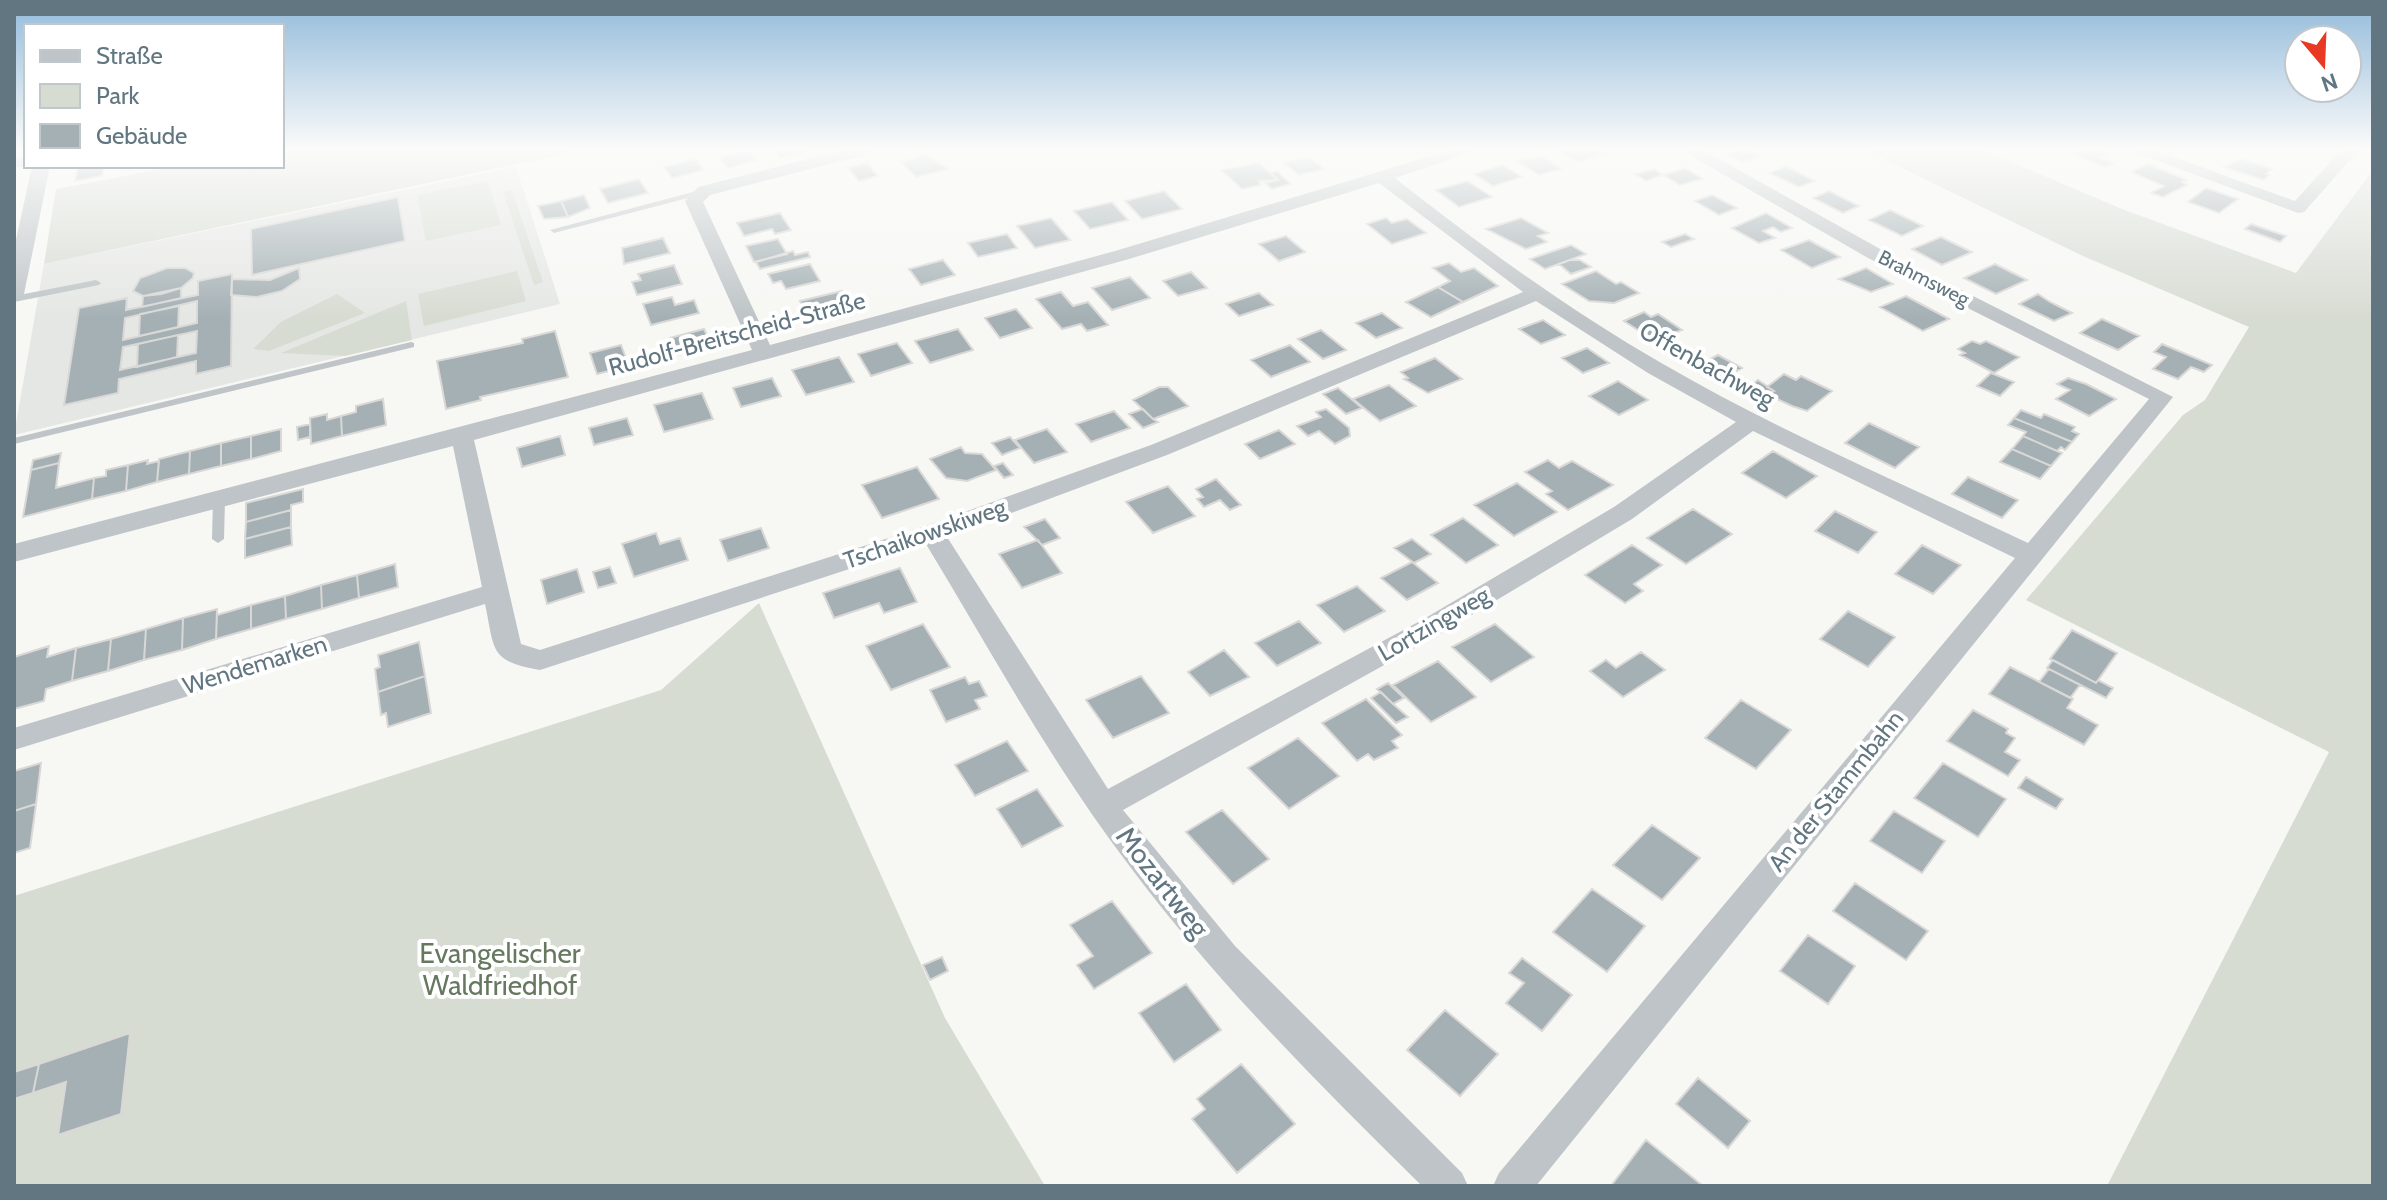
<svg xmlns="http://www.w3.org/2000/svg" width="2387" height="1200" viewBox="0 0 2387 1200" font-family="Cabin,sans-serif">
  <rect width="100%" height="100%" fill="#f7f7f4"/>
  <path fill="#e5e7e5" d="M516 167 560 304 14 435 44 264Z"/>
  <path fill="#d7dcd3" d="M282 150H584L44 264 56 189 177 166H282Z
    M1865 150H1983L2122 209 2296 273 2373 170V1186H2107L2329 752 2026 600 2183 415 2205 400 2249 327 2083 256Z
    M488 181 501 225 426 241 417 195Z
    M512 190 543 282 534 285 503 192Z
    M517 271 526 301 424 326 418 294Z
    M337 294 365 313 269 351 253 349 281 322Z
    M406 301 412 340 345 356 281 353Z
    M759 603 945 1018 1045 1186H14V896L661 690Z"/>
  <path fill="#a4b0b4" stroke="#d9d8d6" stroke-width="2" fill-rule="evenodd" d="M748 150 756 160 728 168 719 157Z
    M774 150H810L811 151 780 158Z
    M1558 150H1600L1606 153 1578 162Z
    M1740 150H1751L1762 156 1742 162 1727 154Z
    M2081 150H2099L2109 154 2101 158 2114 163 2105 167 2073 154Z
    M926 155 948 169 916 177 901 162Z
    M1541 156 1562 169 1539 175 1517 161Z
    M1308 157 1324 169 1299 175 1284 163Z
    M695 159 704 170 672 178 664 167Z
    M2241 159 2272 169 2266 174 2269 175 2264 180 2224 167Z
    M867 163 878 176 859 181 848 168Z
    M1259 163 1278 180 1259 181 1261 185 1242 189 1221 170Z
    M2148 164 2187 180 2182 182 2187 185 2163 197 2151 193 2164 186 2131 172Z
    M1502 165 1522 177 1493 186 1474 174Z
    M78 166H104L102 176 75 181Z
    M1786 166 1815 181 1799 187 1769 173Z
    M1685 168 1703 179 1680 185 1663 175Z
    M1654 169 1663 175 1646 181 1635 174Z
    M1277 171 1291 184 1272 189 1265 183 1278 180 1270 173Z
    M639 179 648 193 608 203 600 189Z
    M1467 181 1492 197 1459 207 1436 190Z
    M2206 188 2238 199 2219 213 2188 202Z
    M1164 191 1182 209 1142 219 1125 201Z
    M1829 191 1859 206 1843 213 1813 198Z
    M584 195 590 208 568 217 561 201Z
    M1712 195 1737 208 1719 215 1695 201Z
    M398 197 405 241 252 275 251 229Z
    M561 201 568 217 544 219 538 206Z
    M1112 202 1128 220 1090 229 1074 211Z
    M1890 210 1923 226 1902 236 1869 220Z
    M780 213 791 230 775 234 772 229 744 236 737 223Z
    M1766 213 1792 228 1781 232 1773 227 1763 231 1775 238 1759 243 1732 228Z
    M1051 218 1070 240 1035 248 1017 226Z
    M1386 218 1392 223 1407 219 1426 233 1392 244 1367 224Z
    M1521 218 1548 233 1538 236 1547 242 1526 249 1486 229Z
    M2251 224 2286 236 2280 242 2245 229Z
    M1007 234 1017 248 978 257 968 243Z
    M1685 234 1694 239 1671 247 1662 242Z
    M1286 236 1305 252 1279 261 1259 244Z
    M1941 237 1972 252 1942 265 1912 249Z
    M663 238 670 253 624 264 622 248Z
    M778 239 787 254 754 262 746 246Z
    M1809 240 1840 257 1812 268 1781 250Z
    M1571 245 1586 254 1545 269 1530 259Z
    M793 251 795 255 808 252 810 257 760 269 756 262Z
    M943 260 955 275 921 285 909 269Z
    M1570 260H1580L1591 267 1571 274 1559 264Z
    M1449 263 1461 272 1474 268 1498 286 1463 302 1438 287 1450 281 1433 268Z
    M810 264 820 281 786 289 781 281 773 283 768 274Z
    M1995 264 2027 280 1996 294 1964 278Z
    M674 265 682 284 637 295 632 282 641 280 638 274Z
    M167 268H185L194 273 193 278 181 288 161 294 143 296 133 291 140 278Z
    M299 268 300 279 282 291 257 297 231 295 232 279 270 280Z
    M1866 268 1893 284 1871 292 1839 279Z
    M1596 271 1616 284 1621 282 1639 293 1614 303 1589 301 1562 284Z
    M1191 272 1207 288 1178 296 1163 281Z
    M232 274 231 366 196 374V361L119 379 118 393 64 405 79 308 127 298 126 310 198 295V281ZM197 301V323L123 340 125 318ZM197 331 196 353 120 370 123 347Z
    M1130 277 1150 298 1112 310 1092 288Z
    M1438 287 1463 302 1431 317 1406 302Z
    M181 288V298L142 307 143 296Z
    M842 291 854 311 811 322 800 301Z
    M1061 292 1073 306 1088 302 1108 325 1087 331 1081 324 1062 329 1036 299Z
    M1259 293 1273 305 1239 316 1226 304Z
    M2038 294 2050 302 2072 313 2054 321 2019 304Z
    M1906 296 1949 319 1923 331 1880 307Z
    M672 297 675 305 694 300 699 313 651 325 643 304Z
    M179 306 178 327 139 336 140 314Z
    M1016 309 1032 328 1000 338 985 318Z
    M1644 312 1651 317 1658 314 1682 330 1653 340 1624 321Z
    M1382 313 1402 328 1376 338 1356 323Z
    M2102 319 2139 336 2118 350 2080 333Z
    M1543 320 1565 335 1541 344 1519 329Z
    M704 329 712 346 677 355 670 338Z
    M958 329 973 350 930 363 915 341Z
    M1321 330 1346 350 1323 359 1298 339Z
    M555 331 568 377 480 397 481 400 446 409 437 361 523 343 522 339Z
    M178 335 177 357 137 367 138 344Z
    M1972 341 1980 344 1986 341 2019 357 1994 373 1960 355 1965 353 1958 349Z
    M897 343 912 363 871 376 858 354Z
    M2162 344 2212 365 2204 372 2191 367 2178 379 2153 369 2166 357 2154 352Z
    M621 345 629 366 597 374 590 353Z
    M1290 345 1310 362 1271 377 1251 360Z
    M1587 348 1609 363 1583 373 1562 358Z
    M1718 355 1742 368 1718 381 1695 367Z
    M839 357 854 382 806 395 792 370Z
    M1435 358 1462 379 1428 393 1404 379 1408 378 1401 372Z
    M1991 373 2014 382 2000 396 1977 386Z
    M1784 374 1796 380 1801 376 1832 391 1807 411 1792 406 1773 397 1770 393 1774 391 1767 387Z
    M772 378 781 396 741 407 733 388Z
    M2068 378 2086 384 2116 399 2089 416 2056 399 2070 390 2057 384Z
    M1758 380 1774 391 1760 401 1742 392Z
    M1618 381 1648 400 1619 415 1589 396Z
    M1389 385 1416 406 1380 421 1353 399Z
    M1159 387H1168L1188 406 1153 419 1133 400Z
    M1338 388 1362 408 1346 414 1323 394Z
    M702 393 713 419 664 432 654 405Z
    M383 399 386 425 342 436 341 416 356 412V406Z
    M1143 409 1153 419 1158 422 1143 428 1129 414Z
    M1326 409 1349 428 1350 436 1335 444 1319 431 1308 436 1297 426 1321 417 1316 412Z
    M2021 410 2041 418 2044 414 2075 427 2072 431 2079 434 2072 442 2014 418Z
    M1114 411 1130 428 1091 442 1076 424Z
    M327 414V420L341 416 342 436 311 444 310 418Z
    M627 418 633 435 594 445 589 428Z
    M2014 418 2072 442 2065 450 2061 447 2057 451 2023 436 2026 432 2008 425Z
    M1869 423 1919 447 1895 468 1845 443Z
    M310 424V437L298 440 297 427Z
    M281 429V451L251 459V436Z
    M1047 429 1067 452 1034 463 1015 440Z
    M1279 430 1295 444 1260 459 1245 444Z
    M251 436V459L221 466V443Z
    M560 436 565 455 522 467 517 448Z
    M2023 436 2057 451 2062 453 2051 466 2012 449Z
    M1010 437 1020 448 1002 455 992 443Z
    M221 443V466L189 474 190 451Z
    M961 447 965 453 982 454 996 470 967 481 946 478 930 459Z
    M2012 449 2051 466 2040 479 2000 462Z
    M190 451 189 474 157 482 159 459Z
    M1773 451 1817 476 1786 498 1742 473Z
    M61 453 59 463 31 470 33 460Z
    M148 460 147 464 159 461 157 482 126 491 128 465Z
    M1548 460 1559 468 1572 461 1613 485 1568 510 1546 494 1552 491 1525 472Z
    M59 463 56 488 94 478 92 499 23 517 31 470Z
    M1003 463 1013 475 1004 478 994 466Z
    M128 465 126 491 92 499 94 478 106 476V470Z
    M917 467 939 499 882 518 862 485Z
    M1968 477 2018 500 2002 518 1952 494Z
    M1216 479 1241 505 1230 510 1220 500 1204 507 1197 499 1203 497 1196 489Z
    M1517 483 1557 512 1514 536 1474 505Z
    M1168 486 1195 516 1153 533 1126 502Z
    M303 489V502L291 505V510L246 522V503Z
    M1693 509 1732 534 1686 564 1647 538Z
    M291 510V527L245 539 246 522Z
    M1835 511 1877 532 1858 553 1815 531Z
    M1463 518 1498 545 1466 563 1431 535Z
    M1045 519 1060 538 1042 545 1024 527Z
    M291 527 292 545 245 558V539Z
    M761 528 769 548 728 561 720 540Z
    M656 533 660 544 680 538 688 560 634 577 622 544Z
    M1412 539 1431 554 1414 563 1394 548Z
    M1038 540 1062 573 1022 588 999 554Z
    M1632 545 1662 565 1634 584 1643 591 1625 603 1585 575Z
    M1922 545 1961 565 1933 594 1895 574Z
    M1412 562 1438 583 1407 600 1381 578Z
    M395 564 398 587 359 598 357 575Z
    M610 567 616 583 598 588 593 572Z
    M900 568 917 602 884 613 879 603 834 618 823 593Z
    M577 569 584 592 547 604 541 580Z
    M357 575 359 598 322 609 321 585Z
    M321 585 322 609 286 619 285 596Z
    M1357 586 1385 611 1344 632 1317 605Z
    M285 596 286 619 251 629V605Z
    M251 605V629L216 639 217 615Z
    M217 609 216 639 182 650 183 618Z
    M1848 611 1895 637 1868 667 1820 639Z
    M183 618 182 650 144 660 146 629Z
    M1299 621 1321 643 1277 666 1255 643Z
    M923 624 950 667 891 690 866 646Z
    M1495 624 1534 657 1491 682 1452 647Z
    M146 629 144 660 108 671 111 639Z
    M2072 630 2117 653 2096 683 2050 659Z
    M111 639 108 671 72 681 76 648Z
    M419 642 425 676 378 692 375 669 380 667 378 655Z
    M49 646 47 657 76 648 72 681 46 689 44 701 14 709V657Z
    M1224 650 1249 677 1210 696 1188 672Z
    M1641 652 1665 670 1623 697 1590 671 1606 660 1616 668Z
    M2053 660 2096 683 2098 680 2113 688 2106 698 2047 668Z
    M1438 661 1476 697 1431 722 1393 685Z
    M2010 667 2073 699 2067 708 2098 725 2084 745 1989 694Z
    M2049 669 2080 685 2070 698 2039 682Z
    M425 676 431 713 388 727 386 713 381 715 378 692Z
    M1141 676 1169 713 1113 738 1086 700Z
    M965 677 969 684 979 681 987 696 975 700 980 709 946 722 930 690Z
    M1388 683 1404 698 1393 704 1377 689Z
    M1381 692 1393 704 1408 717 1396 723 1371 698Z
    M1366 699 1402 735 1392 741 1398 748 1374 760 1368 754 1357 761 1322 723Z
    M1741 700 1791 730 1756 769 1705 738Z
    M1973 710 2008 729 2006 733 2015 738 2005 752 2020 760 2008 776 1947 741Z
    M1298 738 1339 776 1289 809 1248 768Z
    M1007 741 1028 771 975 796 955 765Z
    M41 763 36 804 14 811V771Z
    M1943 763 2006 799 1978 837 1914 798Z
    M2026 777 2063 799 2056 809 2018 788Z
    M1037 789 1063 826 1022 847 997 809Z
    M36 804 30 848 14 853V811Z
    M1222 810 1269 859 1233 884 1186 832Z
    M1894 811 1945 841 1922 873 1870 841Z
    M1652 825 1700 858 1662 900 1613 865Z
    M1855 883 1928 931 1906 960 1833 911Z
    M1592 889 1645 926 1607 972 1553 932Z
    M1112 901 1152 953 1094 989 1077 965 1093 956 1070 925Z
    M1808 935 1855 966 1828 1004 1780 971Z
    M942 957 948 971 930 980 923 965Z
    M1522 958 1572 995 1542 1031 1506 1003 1524 983 1509 973Z
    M1186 984 1221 1030 1174 1062 1139 1013Z
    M1445 1010 1498 1054 1460 1096 1407 1050Z
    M130 1033 121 1114 58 1135 66 1082 33 1093 39 1064Z
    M39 1064 33 1093 14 1099V1072Z
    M1241 1064 1295 1124 1237 1173 1192 1119 1205 1109 1197 1099Z
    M1698 1078 1750 1121 1728 1148 1676 1104Z
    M1646 1140 1703 1186H1611Z"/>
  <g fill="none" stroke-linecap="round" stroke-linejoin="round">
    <path fill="#bec4c7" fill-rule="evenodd" d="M704 189 708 191 707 193 554 233 550 230Z
      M96 280 101 283 99 285 14 302V296Z
      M411 342 414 343V347L14 444V438Z
      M219 496 225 500 224 539 218 543 212 539 213 500Z"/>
    <path fill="#bec4c7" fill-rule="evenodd" d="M843 150H872L869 154 710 195 703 202 770 345 1115 251 1451 150H1478L1395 178C1481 246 1569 310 1663 364 1780 432 1906 485 2028 543L2149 399 1868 258 1681 150H1703L1882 250 2173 397 1536 1186H1493L1499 1173 2015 558 1753 431 1632 519 1440 634 1123 810 1235 946 1462 1173 1468 1186H1422C1320 1085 1217 983 1131 868 1053 766 992 653 926 544L540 670C489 661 495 651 485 604L14 750V728L482 587 453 446 14 562V544L752 350 685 201 698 187ZM1379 183 1523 292 1151 445 923 527 540 650 521 644 474 440 1129 259ZM1536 301 1648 373 1736 422 1614 507 1422 620 1108 789 947 537 1167 455Z
      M2129 150H2154L2295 201 2341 150H2359L2304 212 2298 213Z
      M26 156 27 166 14 168V158Z
      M32 166H50L24 294 14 300V249Z"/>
  </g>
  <linearGradient id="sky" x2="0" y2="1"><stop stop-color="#93bbdb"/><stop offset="0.47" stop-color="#fbfbfa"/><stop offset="1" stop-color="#fbfbfa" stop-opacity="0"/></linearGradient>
  <rect width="2387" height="318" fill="url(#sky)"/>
  <g text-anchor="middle" stroke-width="8" stroke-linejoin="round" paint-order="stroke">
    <g font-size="20" fill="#617680" stroke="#fff">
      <text transform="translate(1924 278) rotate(27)" y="7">Brahmsweg</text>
    </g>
    <g font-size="24" fill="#617680" stroke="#fff">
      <text transform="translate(737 334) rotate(-15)" y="8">Rudolf-Breitscheid-Straße</text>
      <text transform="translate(1707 365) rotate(29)" y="8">Offenbachweg</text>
      <text transform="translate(925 534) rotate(-19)" y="8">Tschaikowskiweg</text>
      <text transform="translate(1434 624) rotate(-30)" y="8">Lortzingweg</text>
      <text transform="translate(255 665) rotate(-17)" y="8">Wendemarken</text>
      <text transform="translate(1836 791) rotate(-51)" y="8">An der Stammbahn</text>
    </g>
    <g font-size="28" fill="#617680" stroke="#fff">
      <text transform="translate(1163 882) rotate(52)" y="10">Mozartweg</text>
    </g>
    <g font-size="28" fill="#677860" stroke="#fff">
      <text x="500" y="963">Evangelischer<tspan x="500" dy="32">Waldfriedhof</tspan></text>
    </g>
  </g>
  <rect width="2387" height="1200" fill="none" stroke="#617680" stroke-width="32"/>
  <rect x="24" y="24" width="260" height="144" fill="#ffffff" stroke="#c0c8cc" stroke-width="2"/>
  <rect x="40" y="50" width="40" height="12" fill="#bec4c7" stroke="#c0c8cc" stroke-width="2"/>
  <text x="96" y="64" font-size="24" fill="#617680">Straße</text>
  <rect x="40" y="84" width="40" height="24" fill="#d7dcd3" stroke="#c0c8cc" stroke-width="2"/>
  <text x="96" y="104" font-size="24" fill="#617680">Park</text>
  <rect x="40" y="124" width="40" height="24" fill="#a4b0b4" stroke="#c0c8cc" stroke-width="2"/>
  <text x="96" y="144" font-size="24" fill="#617680">Gebäude</text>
  <g transform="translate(2323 64) rotate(161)"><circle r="38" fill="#ffffff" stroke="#c0c8cc" stroke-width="2"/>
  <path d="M0-6L14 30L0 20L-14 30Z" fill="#e93922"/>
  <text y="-12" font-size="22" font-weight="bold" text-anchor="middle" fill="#617680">N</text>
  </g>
</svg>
